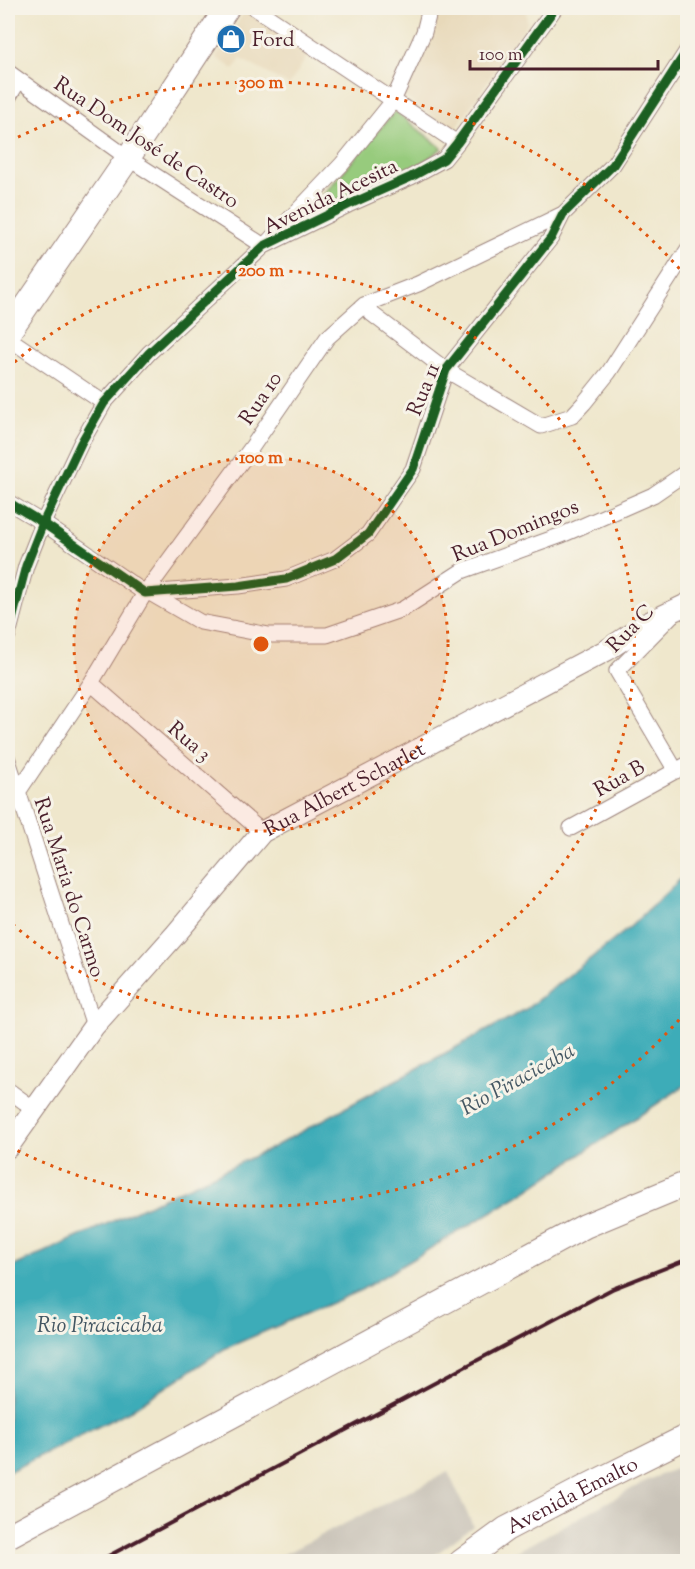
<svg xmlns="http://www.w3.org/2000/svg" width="695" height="1569" viewBox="0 0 695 1569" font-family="'Sorts Mill Goudy',serif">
  <rect width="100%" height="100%" fill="#f7f3e8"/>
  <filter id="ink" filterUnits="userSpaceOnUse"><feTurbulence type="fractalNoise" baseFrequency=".0167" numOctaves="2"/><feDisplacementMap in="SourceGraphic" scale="12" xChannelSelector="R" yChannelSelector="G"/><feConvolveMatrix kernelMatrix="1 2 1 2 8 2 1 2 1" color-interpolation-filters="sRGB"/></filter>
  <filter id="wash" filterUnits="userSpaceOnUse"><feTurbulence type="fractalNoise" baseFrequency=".008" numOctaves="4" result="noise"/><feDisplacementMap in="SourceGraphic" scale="24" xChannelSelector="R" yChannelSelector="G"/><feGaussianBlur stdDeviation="1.35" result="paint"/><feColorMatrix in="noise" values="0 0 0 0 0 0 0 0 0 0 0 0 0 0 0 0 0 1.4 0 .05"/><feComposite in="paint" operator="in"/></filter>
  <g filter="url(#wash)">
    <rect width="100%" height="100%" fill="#efe7cc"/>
    <path fill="#e8d9ba" d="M436 8H526L527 23 454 131 404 96 427 37Z
      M245 11 310 52 289 85 241 59 234 69 215 57Z"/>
    <path fill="#c9c3b8" d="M687 1464V1561H499L648 1480Z
      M448 1472 473 1526 427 1561H270Z"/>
    <path fill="#97cb7d" stroke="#707554" stroke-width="1.5" d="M395 111 442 148 412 171 301 221Z"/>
    <path fill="#3cacb8" stroke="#436672" stroke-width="1.5" d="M687 873V1084L518 1196 361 1290 224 1349 131 1410 8 1472V1269L268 1150 526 1009 629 928Z"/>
  </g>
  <g filter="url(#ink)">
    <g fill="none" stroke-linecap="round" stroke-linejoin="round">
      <g stroke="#9c837c" stroke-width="17">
        <path id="minor" d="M255 8 457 143
          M8 72 128 158 264 246 342 164 393 101 424 32 430 8
          M8 98 19 80
          M364 305 372 314 446 370 541 426 572 416 584 403 609 372 688 249
          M8 338 104 403
          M8 502 43 523 145 593 238 586 286 579 335 559 368 534 413 469 446 370 551 238 563 214 613 165 688 49
          M150 593 200 622 269 635H327L403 609 462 571 562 535 653 495 688 471
          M670 617 617 671 676 771
          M8 635 26 566 43 523 81 443 104 403 149 353 264 246 348 205 411 177 444 159 457 143 555 8
          M91 683 262 832
          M8 760 94 1026
          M8 807 91 683 145 593 252 447 327 338 364 305 418 284 563 214
          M571 828 688 764
          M8 1090 34 1109"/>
      </g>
      <g stroke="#9c837c" stroke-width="23">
        <g id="secondary">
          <path id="s1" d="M8 1147 94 1026 175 935 262 832 607 650 646 624 688 604"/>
        </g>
      </g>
      <g stroke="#9c837c" stroke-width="26">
        <g id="primary">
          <path d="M8 333 128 158 227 8"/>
          <path id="s2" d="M461 1562 506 1529 588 1486 688 1436"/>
        </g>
      </g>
      <g stroke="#9c837c" stroke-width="26">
        <path id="trunk" d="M8 1536 585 1226 688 1183"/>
      </g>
      <use href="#minor" stroke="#fff" stroke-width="15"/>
      <use href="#secondary" stroke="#fff" stroke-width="21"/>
      <use href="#primary" stroke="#fff" stroke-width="24"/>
      <use href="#trunk" stroke="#fff" stroke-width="24"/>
      <path stroke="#4a1f2b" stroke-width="4" d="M97 1562 612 1289 688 1259"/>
      <g stroke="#f7f3e8" stroke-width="13">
        <path id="cycleway" d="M8 502 43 523 145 593 238 586 286 579 335 559 368 534 413 469 446 370 551 238 563 214 613 165 688 49
          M8 635 26 566 43 523 81 443 104 403 149 353 264 246 348 205 411 177 444 159 457 143 555 8"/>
      </g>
      <use href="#cycleway" stroke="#1b5e20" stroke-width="9"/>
    </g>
  </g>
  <circle cx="261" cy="644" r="187" fill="#e0560e" fill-opacity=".12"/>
  <g fill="none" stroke="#e0560e" stroke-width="3" stroke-dasharray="3 6">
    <circle cx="261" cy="644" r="187"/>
    <path d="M8 368A374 374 0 1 1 8 920"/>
    <path d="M685 1013A562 562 0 0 1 10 1147M10 141A562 562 0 0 1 685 275"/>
  </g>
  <defs>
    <g id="shop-disc" transform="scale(1.5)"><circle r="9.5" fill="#1f6fb2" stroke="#f7f3e8"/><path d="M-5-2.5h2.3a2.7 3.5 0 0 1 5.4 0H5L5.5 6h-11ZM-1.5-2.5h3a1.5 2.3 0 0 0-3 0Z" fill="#fff"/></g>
  </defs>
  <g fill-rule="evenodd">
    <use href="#shop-disc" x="231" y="39"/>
  </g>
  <g text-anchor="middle" stroke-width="6" stroke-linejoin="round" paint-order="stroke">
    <g font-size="21" fill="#4a1f2b" stroke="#f7f3e8" text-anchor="start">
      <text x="252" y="46">Ford</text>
    </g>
    <g font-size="21" fill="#4a1f2b" stroke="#f7f3e8">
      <text transform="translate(147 142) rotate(34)" y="7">Rua Dom José de Castro</text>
      <text transform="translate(330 196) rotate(-26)" y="7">Avenida Acesita</text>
      <text transform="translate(423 389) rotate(-68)" y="7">Rua 11</text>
      <text transform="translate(260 398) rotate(-56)" y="7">Rua 10</text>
      <text transform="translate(515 530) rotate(-22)" y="7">Rua Domingos</text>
      <text transform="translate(630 628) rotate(-46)" y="7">Rua C</text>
      <text transform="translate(190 741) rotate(41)" y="7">Rua 3</text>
      <text transform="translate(619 778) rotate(-29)" y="7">Rua B</text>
      <text dy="7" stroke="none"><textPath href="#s1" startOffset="498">Rua Albert Scharlet</textPath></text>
      <text transform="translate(70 887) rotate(72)" y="7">Rua Maria do Carmo</text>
      <text dy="7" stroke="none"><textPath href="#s2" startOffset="130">Avenida Emalto</textPath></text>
    </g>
    <g font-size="22" font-style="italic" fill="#445763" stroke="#f7f3e8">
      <text transform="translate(517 1078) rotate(-29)" y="8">Rio Piracicaba</text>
      <text x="100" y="1332">Rio Piracicaba</text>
    </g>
  </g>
  <circle cx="261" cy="644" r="9" fill="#e0560e" stroke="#f7f3e8" stroke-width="3"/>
  <g font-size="18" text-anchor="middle" font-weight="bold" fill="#e0560e" stroke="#f7f3e8" stroke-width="6" stroke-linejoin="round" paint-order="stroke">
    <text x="261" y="88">300 m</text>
    <text x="261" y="276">200 m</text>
    <text x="261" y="463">100 m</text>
  </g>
  <rect width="695" height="1569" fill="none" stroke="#f7f3e8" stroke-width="30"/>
  <path d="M470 60v9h188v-9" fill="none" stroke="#4a1f2b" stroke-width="3"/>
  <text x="479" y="60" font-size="18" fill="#4a1f2b" stroke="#f7f3e8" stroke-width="4.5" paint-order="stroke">100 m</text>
</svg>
